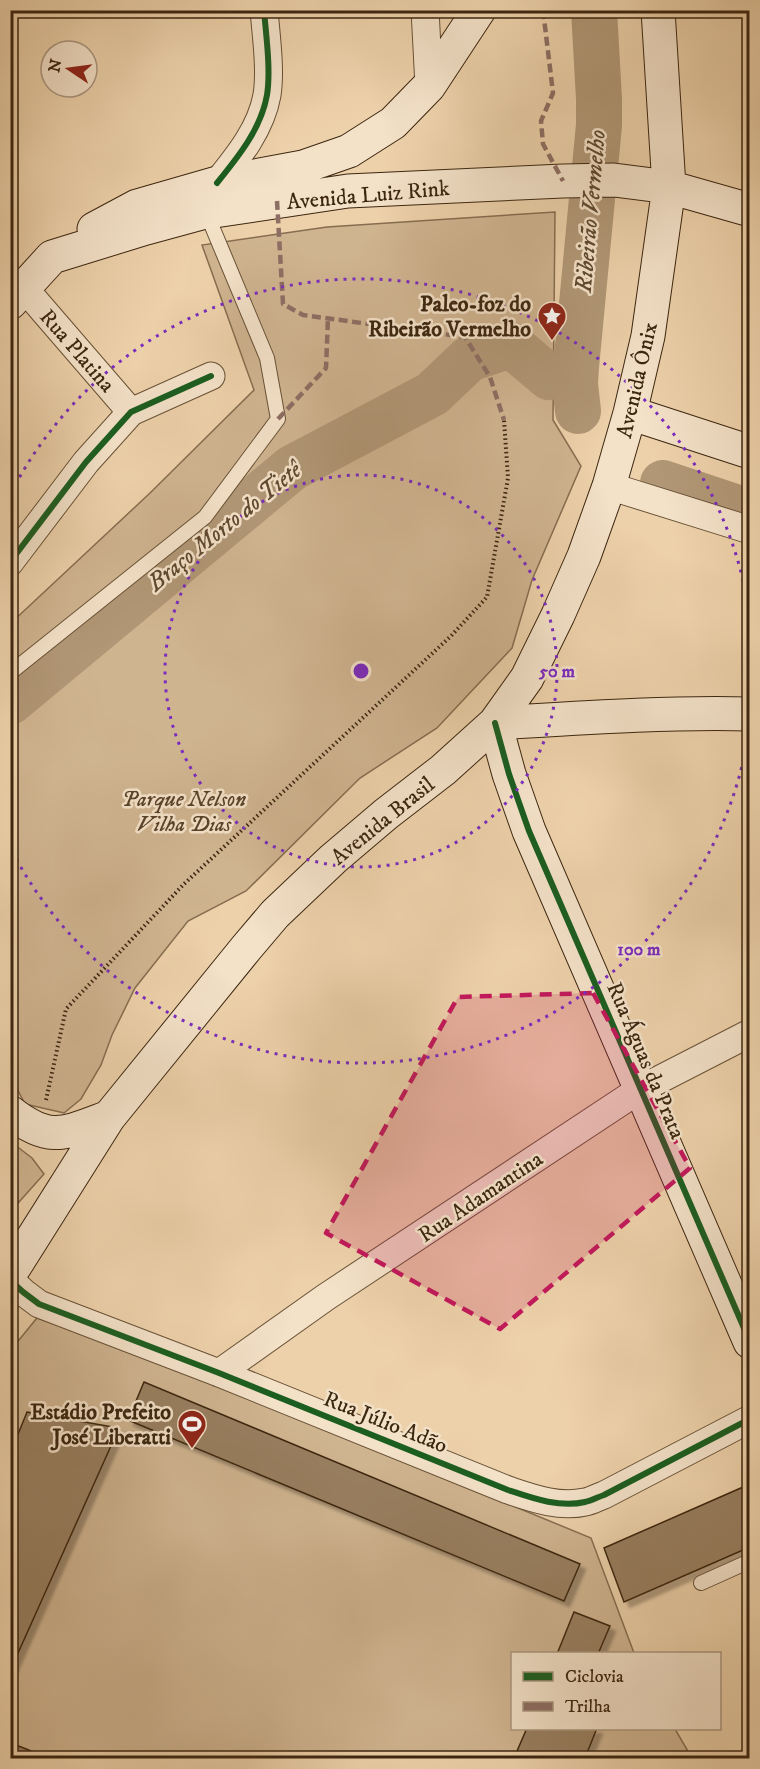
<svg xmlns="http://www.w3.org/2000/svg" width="760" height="1769" viewBox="0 0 760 1769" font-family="'IM FELL DW Pica',serif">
  <defs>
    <filter id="shadow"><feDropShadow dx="5.5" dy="5.5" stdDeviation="1.5" flood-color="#0004"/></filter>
  </defs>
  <rect width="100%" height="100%" fill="#edd1aa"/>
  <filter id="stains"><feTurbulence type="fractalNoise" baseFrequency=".00333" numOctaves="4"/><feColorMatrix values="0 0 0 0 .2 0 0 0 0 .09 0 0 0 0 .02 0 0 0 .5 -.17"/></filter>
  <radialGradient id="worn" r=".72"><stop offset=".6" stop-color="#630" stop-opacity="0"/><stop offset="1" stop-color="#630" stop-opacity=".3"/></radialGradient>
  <path fill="#cfb490" stroke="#866d50" stroke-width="1.5" d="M555 212 553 420 581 466 532 580 512 648 437 728 360 778 246 891 188 921 135 988 112 1035 101 1065 81 1099 64 1113 25 1104 11 1077V623L149 494 254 390 202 245 327 227Z
    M11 1142 32 1158 44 1174 11 1211Z
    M37 1318 156 1359 591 1538 634 1653 512 1654V1728L675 1729 692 1758H11L10 1351Z"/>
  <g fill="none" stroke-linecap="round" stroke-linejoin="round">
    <path stroke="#b19776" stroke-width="46" d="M578 411 575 384 576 367 599 125V99L594 10
      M663 483 750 512
      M10 702 292 468 432 394 469 359 511 345 549 377 576 367"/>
  </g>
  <path fill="#987f60" stroke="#3c2610" stroke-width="1.5" filter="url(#shadow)" d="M144 1382 580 1564 564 1601 128 1420Z
    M27 1412 119 1428 10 1671V1454Z
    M750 1484V1547L624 1602 604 1548Z
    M574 1612 610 1626 598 1654H557Z
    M527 1728H597L585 1758H514Z
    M16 1745 49 1758H10Z"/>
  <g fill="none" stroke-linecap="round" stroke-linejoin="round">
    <g stroke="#685136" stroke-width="16">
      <path id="lane" d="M10 673 205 517 278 419 267 358 206 212
        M701 1583 750 1561"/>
    </g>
    <g stroke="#685136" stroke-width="29">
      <path id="street" d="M425 10 429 86
        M217 183C238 157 261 129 267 95 271 70 266 35 264 10
        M24 288 131 412
        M609 486 750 530
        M10 562 86 462 131 412 211 376
        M10 1280 23 1292 39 1304 219 1373 508 1490C532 1498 559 1508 585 1502 591 1501 598 1497 604 1495L750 1419
        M219 1373 326 1297 639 1090 750 1033"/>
    </g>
    <g stroke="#3c2610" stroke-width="35">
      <path id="secondary" d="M94 229 137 206 217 183 303 167 349 151 393 123 429 86 479 10
        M10 303 52 257 146 228 201 213 348 191 563 181 614 180 669 187 750 210
        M630 413 750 452
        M495 723 509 774 529 831 750 1342
        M495 723C580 718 664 712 750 714
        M10 1112C51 1144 65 1133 109 1117
        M10 1274 109 1117 247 947 275 914 333 859 386 814 443 770 495 723 527 678 558 615 584 556 609 486 630 413 648 336 669 187 658 10"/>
    </g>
    <path stroke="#3c2610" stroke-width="4" stroke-dasharray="1.5 3" stroke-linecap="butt" d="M46 1100 66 1009 184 884 451 636 487 597 508 478 504 420"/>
    <use href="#lane" stroke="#f3e1c8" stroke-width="14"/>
    <use href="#street" stroke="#f3e1c8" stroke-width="27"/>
    <use href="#secondary" stroke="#f3e1c8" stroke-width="33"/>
    <path stroke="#8d6e63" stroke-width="4.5" stroke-dasharray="9 4.5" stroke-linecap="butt" d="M543 10 553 93 541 121 543 144 563 181
      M277 201 283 304 303 315 465 337 490 377 504 420
      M278 419 326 368 328 318"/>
    <g stroke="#f3e1c8" stroke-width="10">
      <path id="cycleway" d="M217 183C238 157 261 129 267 95 271 70 266 35 264 10
        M10 562 86 462 131 412 211 376
        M495 723 509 774 529 831 750 1342
        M10 1280 23 1292 39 1304 219 1373 508 1490C532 1498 559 1508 585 1502 591 1501 598 1497 604 1495L750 1419"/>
    </g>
    <use href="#cycleway" stroke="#1b5e20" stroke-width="6"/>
  </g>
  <path fill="#c2185b" fill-opacity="0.2" stroke="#c2185b" stroke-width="4.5" stroke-dasharray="12 8" stroke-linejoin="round" d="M593 993 690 1168 500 1329 326 1233 458 997Z"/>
  <g fill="none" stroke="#7b2cbf" stroke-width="3" stroke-dasharray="3 6">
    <circle cx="361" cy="671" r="196"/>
    <path d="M749 732A393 393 0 0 1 11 849M11 493A393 393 0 0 1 749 610"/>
  </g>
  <defs>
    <g id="sight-pin" transform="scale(1.5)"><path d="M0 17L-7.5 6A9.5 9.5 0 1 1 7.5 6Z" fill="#8f2418" stroke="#f3e1c8"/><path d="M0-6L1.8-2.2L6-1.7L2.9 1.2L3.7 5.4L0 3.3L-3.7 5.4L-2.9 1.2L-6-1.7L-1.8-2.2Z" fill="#fff"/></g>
    <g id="stadium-pin" transform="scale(1.5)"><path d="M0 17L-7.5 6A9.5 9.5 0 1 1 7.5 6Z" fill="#8f2418" stroke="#f3e1c8"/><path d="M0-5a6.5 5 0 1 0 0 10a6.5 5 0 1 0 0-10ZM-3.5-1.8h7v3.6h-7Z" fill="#fff"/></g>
  </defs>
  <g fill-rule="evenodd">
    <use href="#sight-pin" x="552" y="316"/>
    <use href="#stadium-pin" x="192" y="1424"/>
  </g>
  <g text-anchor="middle" stroke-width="5" stroke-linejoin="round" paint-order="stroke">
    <g font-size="22" fill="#3c2610" stroke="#f3e1c8">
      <text transform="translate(368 194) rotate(-5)" y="8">Avenida Luiz Rink</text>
      <text transform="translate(78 350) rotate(49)" y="8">Rua Platina</text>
      <text transform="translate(636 380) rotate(-77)" y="8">Avenida Ônix</text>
      <text transform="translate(382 820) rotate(-39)" y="8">Avenida Brasil</text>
      <text transform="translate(647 1060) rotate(67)" y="8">Rua Águas da Prata</text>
      <text transform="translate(480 1196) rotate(-34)" y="8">Rua Adamantina</text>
      <text transform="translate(386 1421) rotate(22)" y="8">Rua Júlio Adão</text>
    </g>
    <g font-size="22" font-weight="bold" fill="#3c2610" stroke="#f3e1c8" text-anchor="end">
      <text x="531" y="311">Paleo-foz do<tspan x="531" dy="25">Ribeirão Vermelho</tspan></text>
      <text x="171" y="1419">Estádio Prefeito<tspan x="171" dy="25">José Liberatti</tspan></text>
    </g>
    <g font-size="22" font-style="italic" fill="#59422a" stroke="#f3e1c8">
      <text x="184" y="806">Parque Nelson<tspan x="184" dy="25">Vilha Dias</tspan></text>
    </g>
    <g font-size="24" font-style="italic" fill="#5f482f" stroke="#f3e1c8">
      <text transform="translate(590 211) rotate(-85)" y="8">Ribeirão Vermelho</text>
      <text transform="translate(224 526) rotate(-39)" y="8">Braço Morto do Tietê</text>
    </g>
  </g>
  <circle cx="361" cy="671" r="9" fill="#7b2cbf" stroke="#f3e1c8" stroke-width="3"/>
  <g font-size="18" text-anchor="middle" font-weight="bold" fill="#7b2cbf" stroke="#f3e1c8" stroke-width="5" stroke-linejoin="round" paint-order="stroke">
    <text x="557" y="677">50 m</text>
    <text x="639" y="955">100 m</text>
  </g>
  <rect width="760" height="1769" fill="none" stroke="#edd1aa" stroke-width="36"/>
  <rect x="12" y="12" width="736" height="1745" fill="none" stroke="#3c2610" stroke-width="3"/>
  <rect x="18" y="18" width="724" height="1733" fill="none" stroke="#3c2610" stroke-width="1.5"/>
  <rect x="511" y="1652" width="210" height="78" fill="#f3e1c8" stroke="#aa967e" stroke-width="1.5"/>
  <rect x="523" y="1672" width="30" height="9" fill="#1b5e20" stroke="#aa967e" stroke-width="1.5"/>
  <text x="565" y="1682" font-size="18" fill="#3c2610">Ciclovia</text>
  <rect x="523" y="1702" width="30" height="9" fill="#8d6e63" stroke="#aa967e" stroke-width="1.5"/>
  <text x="565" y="1712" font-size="18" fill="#3c2610">Trilha</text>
  <g transform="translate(69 69) rotate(283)"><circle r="28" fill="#f3e1c8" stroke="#aa967e" stroke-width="1.5"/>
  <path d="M0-4.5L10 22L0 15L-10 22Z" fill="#8f2418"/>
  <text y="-9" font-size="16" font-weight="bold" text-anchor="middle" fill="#3c2610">N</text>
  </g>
  <rect width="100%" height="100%" filter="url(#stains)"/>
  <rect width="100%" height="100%" fill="url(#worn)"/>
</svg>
